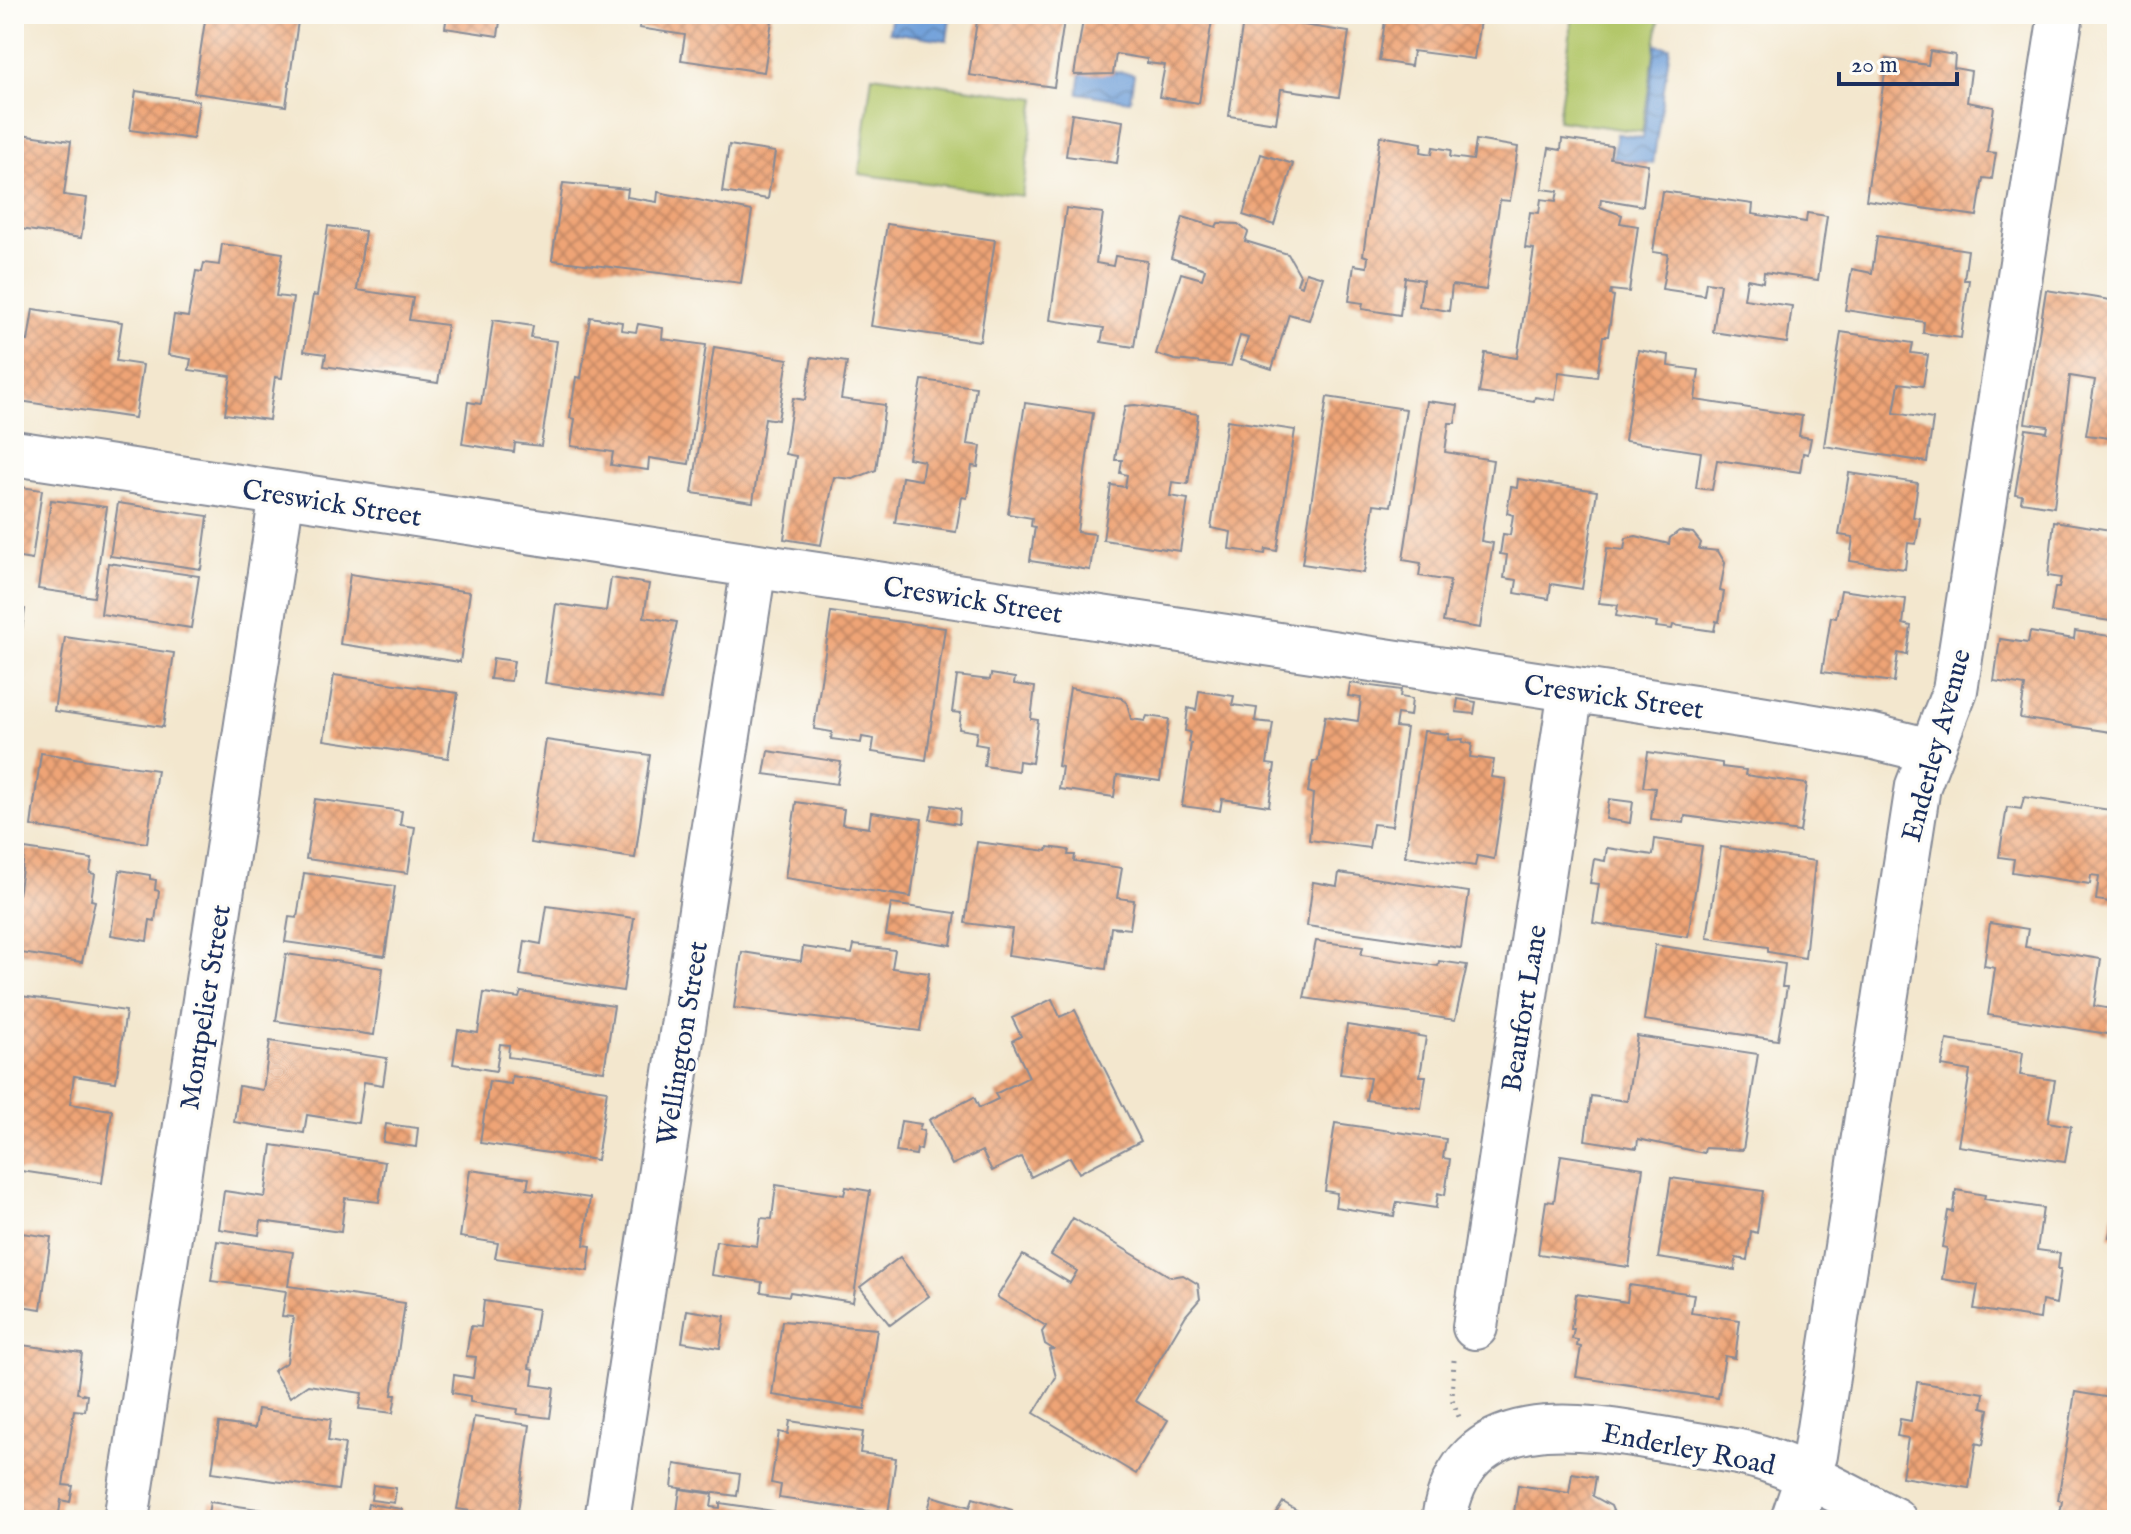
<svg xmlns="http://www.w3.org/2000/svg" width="2131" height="1534" viewBox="0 0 2131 1534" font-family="'IM FELL English',serif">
  <defs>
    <pattern id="water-waves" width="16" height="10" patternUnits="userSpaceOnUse" patternTransform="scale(2)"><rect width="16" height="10" fill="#6e9fd9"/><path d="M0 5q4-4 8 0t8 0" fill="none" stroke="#5a82b3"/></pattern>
    <pattern id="building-cross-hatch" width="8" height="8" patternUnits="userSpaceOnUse" patternTransform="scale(2)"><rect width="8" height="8" fill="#efa476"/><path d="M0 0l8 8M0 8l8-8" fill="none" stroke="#c18664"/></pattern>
  </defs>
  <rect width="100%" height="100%" fill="#fdfcf7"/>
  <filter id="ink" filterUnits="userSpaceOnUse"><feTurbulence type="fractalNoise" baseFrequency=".0125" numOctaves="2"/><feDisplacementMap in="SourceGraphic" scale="16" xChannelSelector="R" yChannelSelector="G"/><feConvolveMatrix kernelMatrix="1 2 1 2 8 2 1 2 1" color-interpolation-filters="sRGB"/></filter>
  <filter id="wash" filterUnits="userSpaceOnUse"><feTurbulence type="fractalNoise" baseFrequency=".006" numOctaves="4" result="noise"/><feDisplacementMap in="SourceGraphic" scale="32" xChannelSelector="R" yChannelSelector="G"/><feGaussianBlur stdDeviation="1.8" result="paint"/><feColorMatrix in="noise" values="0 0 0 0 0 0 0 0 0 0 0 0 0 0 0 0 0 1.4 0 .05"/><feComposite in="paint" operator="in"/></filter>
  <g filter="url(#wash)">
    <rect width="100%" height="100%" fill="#f3e7ce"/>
    <path fill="#b3c76b" stroke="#677b64" stroke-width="2" d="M1573 14H1660L1642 132 1558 120Z
      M872 75 1036 98 1022 196 859 174Z"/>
    <path fill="url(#water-waves)" stroke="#44679c" stroke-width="2" d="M892 14 950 18 947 40 889 32Z
      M1656 45 1670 47 1653 164 1613 158 1617 134 1643 138Z
      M1082 66 1134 74 1130 101 1078 93Z"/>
    <g id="blocks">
      <path fill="url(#building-cross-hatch)" d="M206 14H299L286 106 194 93Z
        M447 14H501L498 36 445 28Z
        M642 14H773L764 72 681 60 685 35 639 28Z
        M978 14H1065L1054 87 969 75Z
        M1084 14H1213L1199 103 1159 97 1165 65 1147 63V59L1116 54 1113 74 1074 75Z
        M1244 14H1297L1296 24 1349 32 1339 97 1281 89 1276 123 1229 116Z
        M1386 14H1481L1474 59 1413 51 1411 66 1379 61Z
        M1930 51 1955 55 1954 68 1971 71 1967 102 1994 107 1987 152 1996 153 1992 179 1983 178 1977 216 1866 200 1887 59 1928 65Z
        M136 91 199 101 193 139 130 130Z
        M1072 113 1123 121 1117 163 1066 156Z
        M14 133 71 141 64 195 87 198 81 238 14 228Z
        M1380 136 1422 143 1421 152 1432 154 1433 147 1451 150 1450 157 1473 160 1476 140 1518 147 1510 201 1500 200 1486 290 1452 285 1449 311 1419 306 1423 280 1405 277 1400 315 1362 309 1363 303 1349 301 1354 265 1367 267 1368 257 1363 255Z
        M1562 139 1612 146 1610 158 1648 164 1643 206 1601 199 1600 207 1622 215 1620 223 1638 226 1629 292 1611 290 1610 295 1614 296 1608 336H1603L1597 377 1559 372 1555 400 1535 397 1534 401 1479 393 1485 353 1517 358 1534 249 1525 248 1530 212 1539 213 1541 199 1556 201 1558 191 1542 189 1549 148 1561 150Z
        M729 145 775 152 768 199 722 192Z
        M1261 154 1293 164 1274 225 1243 215Z
        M563 183 628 189 627 197 657 202 658 192 752 211 741 283 552 260Z
        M1662 191 1753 204 1752 214 1806 222 1807 213 1827 216 1818 280 1764 272 1763 282 1747 279 1744 299 1792 306 1787 343 1713 332 1720 284 1706 282 1704 295 1662 289 1668 254 1653 252Z
        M1066 208 1103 213 1096 263 1113 266 1115 256 1147 261 1134 347 1101 342 1104 328 1050 320Z
        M1183 217 1216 227 1218 223 1238 224 1248 232 1245 241 1288 254 1300 275 1297 284 1302 286 1306 272 1323 277 1309 320 1289 314 1272 369 1241 359 1248 338 1240 336 1231 366 1175 360 1156 354 1181 273 1202 279 1205 269 1171 258Z
        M887 224 995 240 980 341 871 326Z
        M328 226 365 231 357 290 413 298 409 320 447 325 438 383 324 366 326 354 304 351 313 295 317 296Z
        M1877 236 1968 250 1964 280H1969L1961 338 1923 333 1924 322 1845 310 1852 269 1872 273Z
        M222 244 283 253 276 296 293 298 282 378 275 377 269 420 225 414 231 376 189 370 191 359 168 355 174 315 188 317 196 271 202 272 204 263 219 265Z
        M2046 290 2117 301V439L2086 435 2095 380 2070 376 2054 507 2021 502 2022 495 2015 494 2026 429 2047 432 2048 426 2025 423Z
        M33 309 122 322 116 361 143 365 135 418 19 401 25 368 14 366V342L15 339 28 341Z
        M590 317 622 322 621 330 636 332 638 324 663 328 662 339 706 345 689 464 649 458 648 470 611 465 613 452 571 446 575 419 570 418 576 377 581 378Z
        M493 320 533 326 531 338 557 341 541 446 515 443 514 452 462 444 468 402 481 404Z
        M1841 332 1913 343 1911 353 1928 355 1923 386 1899 383 1894 413 1933 419 1927 462 1824 446Z
        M714 347 788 359 778 420 765 418 753 502 692 493Z
        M1638 350 1669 355 1668 366 1699 370 1695 400 1802 416 1799 436 1811 438 1808 454 1803 453 1800 472 1717 460 1712 490 1696 488 1701 452 1625 441Z
        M812 357 847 362 841 399 885 405 876 470 853 479 834 477 821 545 784 539 796 456 785 454 793 398 805 400Z
        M922 380 976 387 967 444 981 446 978 467 972 466 967 498 962 497 956 532 895 523 902 477 921 480 924 461 908 458Z
        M1327 397 1406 409 1391 506 1374 504 1364 573 1302 564Z
        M1427 401 1458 405 1455 423H1449L1445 452 1493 460 1481 541 1493 543 1480 628 1443 622 1450 581 1419 576 1421 563 1403 560Z
        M1025 403 1093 413 1077 532 1095 534 1090 570 1030 561 1035 527 1031 526 1032 518 1008 514Z
        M1135 405 1198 414 1188 484 1172 482 1170 496 1188 499 1180 551 1103 540 1111 485 1125 487 1127 475 1120 473 1122 460H1115L1120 428 1125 406Z
        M1227 420 1295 430 1277 551 1266 549 1265 554 1229 549 1231 532 1211 528Z
        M1849 473 1918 483 1913 517 1920 518 1916 544 1908 543 1905 569 1850 561 1853 537 1839 535Z
        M1518 479 1597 491 1582 589 1551 584 1549 599 1515 593 1517 580 1504 578 1507 555 1500 554 1503 534 1510 535 1513 515 1507 513 1511 487 1517 488Z
        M14 486 42 490 32 560 14 557Z
        M51 500 107 507 94 597 38 589Z
        M118 503 208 516 201 569 110 556Z
        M2054 521 2117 531V564L2108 593 2117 595V622L2051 612 2055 588H2059L2061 578 2048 576Z
        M1679 531 1693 533 1701 543 1699 549 1718 551 1725 563 1720 591 1724 592 1719 622 1716 621 1714 631 1673 625 1672 629 1656 627 1657 623 1616 616 1618 605 1599 603 1607 548 1624 550 1626 538 1636 536 1669 544 1670 538Z
        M108 563 199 576 191 628 101 614Z
        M350 574 470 592 460 662 340 644Z
        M611 578 649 584 644 617 677 622 661 700 545 683 556 604 606 611Z
        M1841 590 1906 599 1903 624 1911 626 1907 655 1898 653 1894 682 1822 672 1831 617 1836 618Z
        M14 607 25 609 20 643 14 642Z
        M831 612 945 628 926 760 872 752 874 739 862 737 861 743 831 739 832 732 814 729Z
        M2075 631 2117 637V733L2020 718 2025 686 1994 681 2000 639 2028 643 2030 632 2074 639Z
        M65 637 174 653 163 727 54 711Z
        M493 658 514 661 511 681 490 679Z
        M991 674 1015 678 1014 684 1035 687 1031 719 1038 720 1032 763 1019 761 1018 771 984 766 987 746 975 744 977 732 959 729 961 713 952 712 957 676 990 680Z
        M334 675 458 693 448 758 324 740Z
        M1350 683 1401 690 1400 697 1412 699 1410 716 1397 714 1395 727 1406 728 1392 826 1373 824 1369 848 1309 840 1313 794 1308 792 1313 761H1318L1325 716 1358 721 1361 698 1348 696Z
        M1070 688 1121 698 1127 703 1131 719 1145 721 1147 716 1169 719 1160 781 1117 775 1114 797 1059 789 1062 767 1058 766Z
        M1199 691 1234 696 1232 705 1257 708 1255 721 1273 723 1267 764 1275 765 1269 806 1222 799 1220 811 1182 806 1191 743 1188 742 1190 732 1185 731 1188 708 1196 710Z
        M1458 699 1476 702 1474 714 1456 712Z
        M1424 731 1449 734 1448 740 1463 739 1462 742 1472 744 1470 757 1494 760 1491 777 1506 779 1494 859 1477 856 1475 866 1405 856Z
        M546 740 650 755 635 858 530 843Z
        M768 751 841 762 837 784 764 774Z
        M1648 752 1722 763V767L1746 770 1745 775 1807 784 1800 832 1685 816 1684 823 1651 819 1655 788 1643 787Z
        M41 753 157 770 147 843 31 826Z
        M2024 797 2117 811V903L2096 900 2099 876 2091 875 2090 884 2012 872 2014 859 1999 857 2007 807 2021 809Z
        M315 799 402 811 400 825 415 827 408 873 306 859Z
        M1609 799 1633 802 1630 823 1606 819Z
        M796 802 844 809 842 824 869 828 871 812 922 819 911 897 785 878Z
        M933 805 960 809 959 824 930 819Z
        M1655 839 1702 846 1688 937 1593 923 1599 884 1590 883 1594 859 1605 861 1607 848 1653 855Z
        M977 842 1047 851 1048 847 1069 850 1068 855H1075L1074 861 1122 868 1117 898 1134 900 1130 929 1111 927 1106 969 1008 955 1012 929 965 923Z
        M1721 847 1815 861 1805 958 1768 952V947L1707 938Z
        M25 849 92 859 90 873 95 874 91 900 95 901 82 962 14 952V921Z
        M120 870 150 875V879L156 880 155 890 159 891 155 921 150 920 147 941 111 935Z
        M304 873 395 886 385 956 285 942 289 917 297 918Z
        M1339 873 1469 892 1461 948 1307 926 1313 882 1337 886Z
        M891 904 956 913 951 945 886 935Z
        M547 906 634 918 623 991 520 975 525 941 541 944Z
        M1990 923 2028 929 2025 947 2101 959 2094 1006 2112 1009 2108 1034 1988 1015 1995 968 1984 966Z
        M1316 941 1363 947 1361 955 1438 966 1439 961 1467 965 1455 1020 1304 998Z
        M854 945 895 950 892 968 929 973 920 1031 734 1008 742 952 801 961 803 947 852 954Z
        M1655 945 1785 964 1782 987H1787L1778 1040 1644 1020Z
        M286 954 383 968 374 1035 276 1021Z
        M521 992 614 1006 604 1071 508 1057 509 1045 500 1044 496 1071 453 1064 458 1030 478 1033 484 993 519 998Z
        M14 995 126 1011 116 1082 74 1076 70 1104 112 1110 102 1183 14 1170Z
        M1052 999 1060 1017 1075 1010 1141 1141 1079 1173 1070 1157 1031 1177 1021 1157 992 1171 982 1151 952 1165 929 1120 974 1097 979 1108 998 1099 995 1094 1029 1077 1012 1041 1021 1036 1012 1018Z
        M1347 1025 1426 1037 1420 1076H1426L1421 1108 1366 1100 1370 1078 1340 1074Z
        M1637 1036 1758 1054 1743 1150 1705 1148 1704 1153 1638 1139 1637 1148 1585 1140 1591 1096 1627 1101Z
        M1947 1040 2023 1052 2020 1075 2055 1080 2048 1122 2071 1126 2065 1162 1958 1146 1970 1071 1942 1066Z
        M270 1041 387 1058 383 1085 364 1082 358 1123 307 1115 304 1133 234 1122 239 1086 263 1090Z
        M512 1076 607 1090 597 1160 480 1143 489 1081 511 1084Z
        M901 1121 921 1124 919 1130 924 1131 921 1150 917 1149 916 1155 896 1152Z
        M1335 1123 1446 1139 1443 1158 1450 1159 1445 1195 1438 1193 1436 1208 1397 1202 1394 1216 1335 1207 1337 1193 1325 1191Z
        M386 1124 418 1128 416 1147 383 1142Z
        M272 1145 385 1162 379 1202 345 1198 341 1232 261 1221 259 1235 219 1229 224 1191 265 1197Z
        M1561 1155 1643 1168 1629 1267 1538 1254 1546 1201 1554 1202Z
        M470 1170 529 1178 527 1189 590 1198 584 1245 591 1246 588 1271 495 1258 498 1243 460 1237Z
        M1671 1178 1763 1191 1757 1233 1751 1231 1747 1260 1736 1258 1735 1270 1658 1258Z
        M776 1185 844 1195 846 1187 870 1191 853 1302 790 1292 789 1296 761 1292 762 1282 711 1275 716 1241 757 1246 761 1218 772 1219Z
        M1956 1190 1985 1195 1984 1199 2043 1208 2037 1250 2060 1253 2058 1269H2061L2056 1304 2042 1301 2040 1319 1974 1309 1978 1285 1942 1279 1947 1248 1942 1247 1948 1211 1953 1212Z
        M2115 1199H2117V1238L2109 1237Z
        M1073 1218 1171 1277 1183 1275 1198 1284 1200 1299 1186 1315 1135 1401 1168 1420 1136 1474 1034 1413 1056 1377 1049 1350 1053 1349 1045 1344 1042 1332 1046 1326 997 1297 1023 1255 1070 1283 1077 1271 1051 1255Z
        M14 1232 51 1237 41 1309 14 1305Z
        M217 1241 293 1252 288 1286 405 1303 392 1395H396L393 1413 359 1409 362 1393 308 1385 290 1397 273 1371 287 1362 293 1317 282 1316 286 1291 211 1281Z
        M900 1257 929 1296 890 1325 860 1287Z
        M1629 1285 1694 1294 1691 1313 1740 1320 1735 1358 1725 1356 1718 1398 1576 1377 1581 1347 1577 1346 1578 1340 1572 1339 1574 1329H1571L1576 1294 1627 1302Z
        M484 1301 538 1309 529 1368 534 1369 532 1385 554 1388 550 1418 517 1414 518 1409 470 1402V1396L452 1393 454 1375 473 1378 476 1357 466 1356 471 1326 481 1327Z
        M687 1310 725 1316 720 1348 682 1342Z
        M782 1321 877 1329 865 1409 772 1395Z
        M14 1344 82 1353 77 1393 87 1395 85 1411 74 1410 63 1485 73 1486 70 1502 61 1500 58 1520H14Z
        M1917 1382 1984 1393 1982 1407 1989 1409 1983 1445 1976 1443 1969 1488 1902 1477 1908 1438 1897 1436 1900 1419 1911 1421Z
        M2075 1392 2117 1399V1520H2059L2062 1501 2058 1500Z
        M258 1409 331 1419 328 1441 345 1444 338 1490 212 1472 219 1423 255 1428Z
        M474 1417 530 1425 517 1518 457 1509Z
        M790 1421 863 1432 860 1453 896 1458 888 1514 779 1498 781 1485 771 1483 779 1432 788 1434Z
        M675 1464 740 1474 737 1496 672 1487Z
        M1572 1473 1596 1477 1593 1496 1611 1506 1617 1520H1513L1518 1485 1569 1493Z
        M373 1485 396 1488 394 1503 371 1500Z
        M680 1489 713 1494 711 1507 720 1508V1503L774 1511 773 1520H676Z
        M932 1496 970 1507 973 1498 1012 1510 1009 1520H925Z
        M210 1502 312 1517V1520H207Z
        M1283 1502 1313 1520H1272Z
        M368 1504 402 1509 401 1520H365Z"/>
    </g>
  </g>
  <g filter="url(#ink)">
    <use href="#blocks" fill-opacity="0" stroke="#878b96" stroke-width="2"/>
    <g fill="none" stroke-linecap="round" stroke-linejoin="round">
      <g stroke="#878b96" stroke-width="48">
        <path id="street" d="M14 453 1760 718 1874 737 1931 751
          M1475 1327 1571 690
          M126 1520 282 494
          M607 1520 754 566
          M1444 1520C1462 1399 1587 1426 1673 1441 1704 1447 1738 1449 1768 1460 1812 1475 1852 1499 1894 1520
          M1793 1520 1815 1455 1918 786 1955 690 2061 14"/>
      </g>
      <path stroke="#878b96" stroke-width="5" stroke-dasharray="2 6" stroke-linecap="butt" d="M1454 1360 1452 1399 1459 1417"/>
      <use href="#street" stroke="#fff" stroke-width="44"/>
    </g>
  </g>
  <g text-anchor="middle" stroke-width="6" stroke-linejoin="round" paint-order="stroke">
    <g font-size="28" fill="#1b2f5e" stroke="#fdfcf7">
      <text transform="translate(332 502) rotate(9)" y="10">Creswick Street</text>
      <text transform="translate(973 599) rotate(9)" y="10">Creswick Street</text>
      <text transform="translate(1614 696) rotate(8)" y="10">Creswick Street</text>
      <text transform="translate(1935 745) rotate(-75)" y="10">Enderley Avenue</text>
      <text transform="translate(204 1007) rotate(-81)" y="10">Montpelier Street</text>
      <text transform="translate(1523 1008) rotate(-81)" y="10">Beaufort Lane</text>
      <text transform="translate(681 1043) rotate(-81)" y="10">Wellington Street</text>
      <text transform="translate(1689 1448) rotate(11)" y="10">Enderley Road</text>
    </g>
  </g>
  <rect width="2131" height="1534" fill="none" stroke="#fdfcf7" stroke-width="48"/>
  <path d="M1839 72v12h118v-12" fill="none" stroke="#1b2f5e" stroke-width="4"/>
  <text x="1851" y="72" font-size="24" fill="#1b2f5e" stroke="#fdfcf7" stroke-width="6" paint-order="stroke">20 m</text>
</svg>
